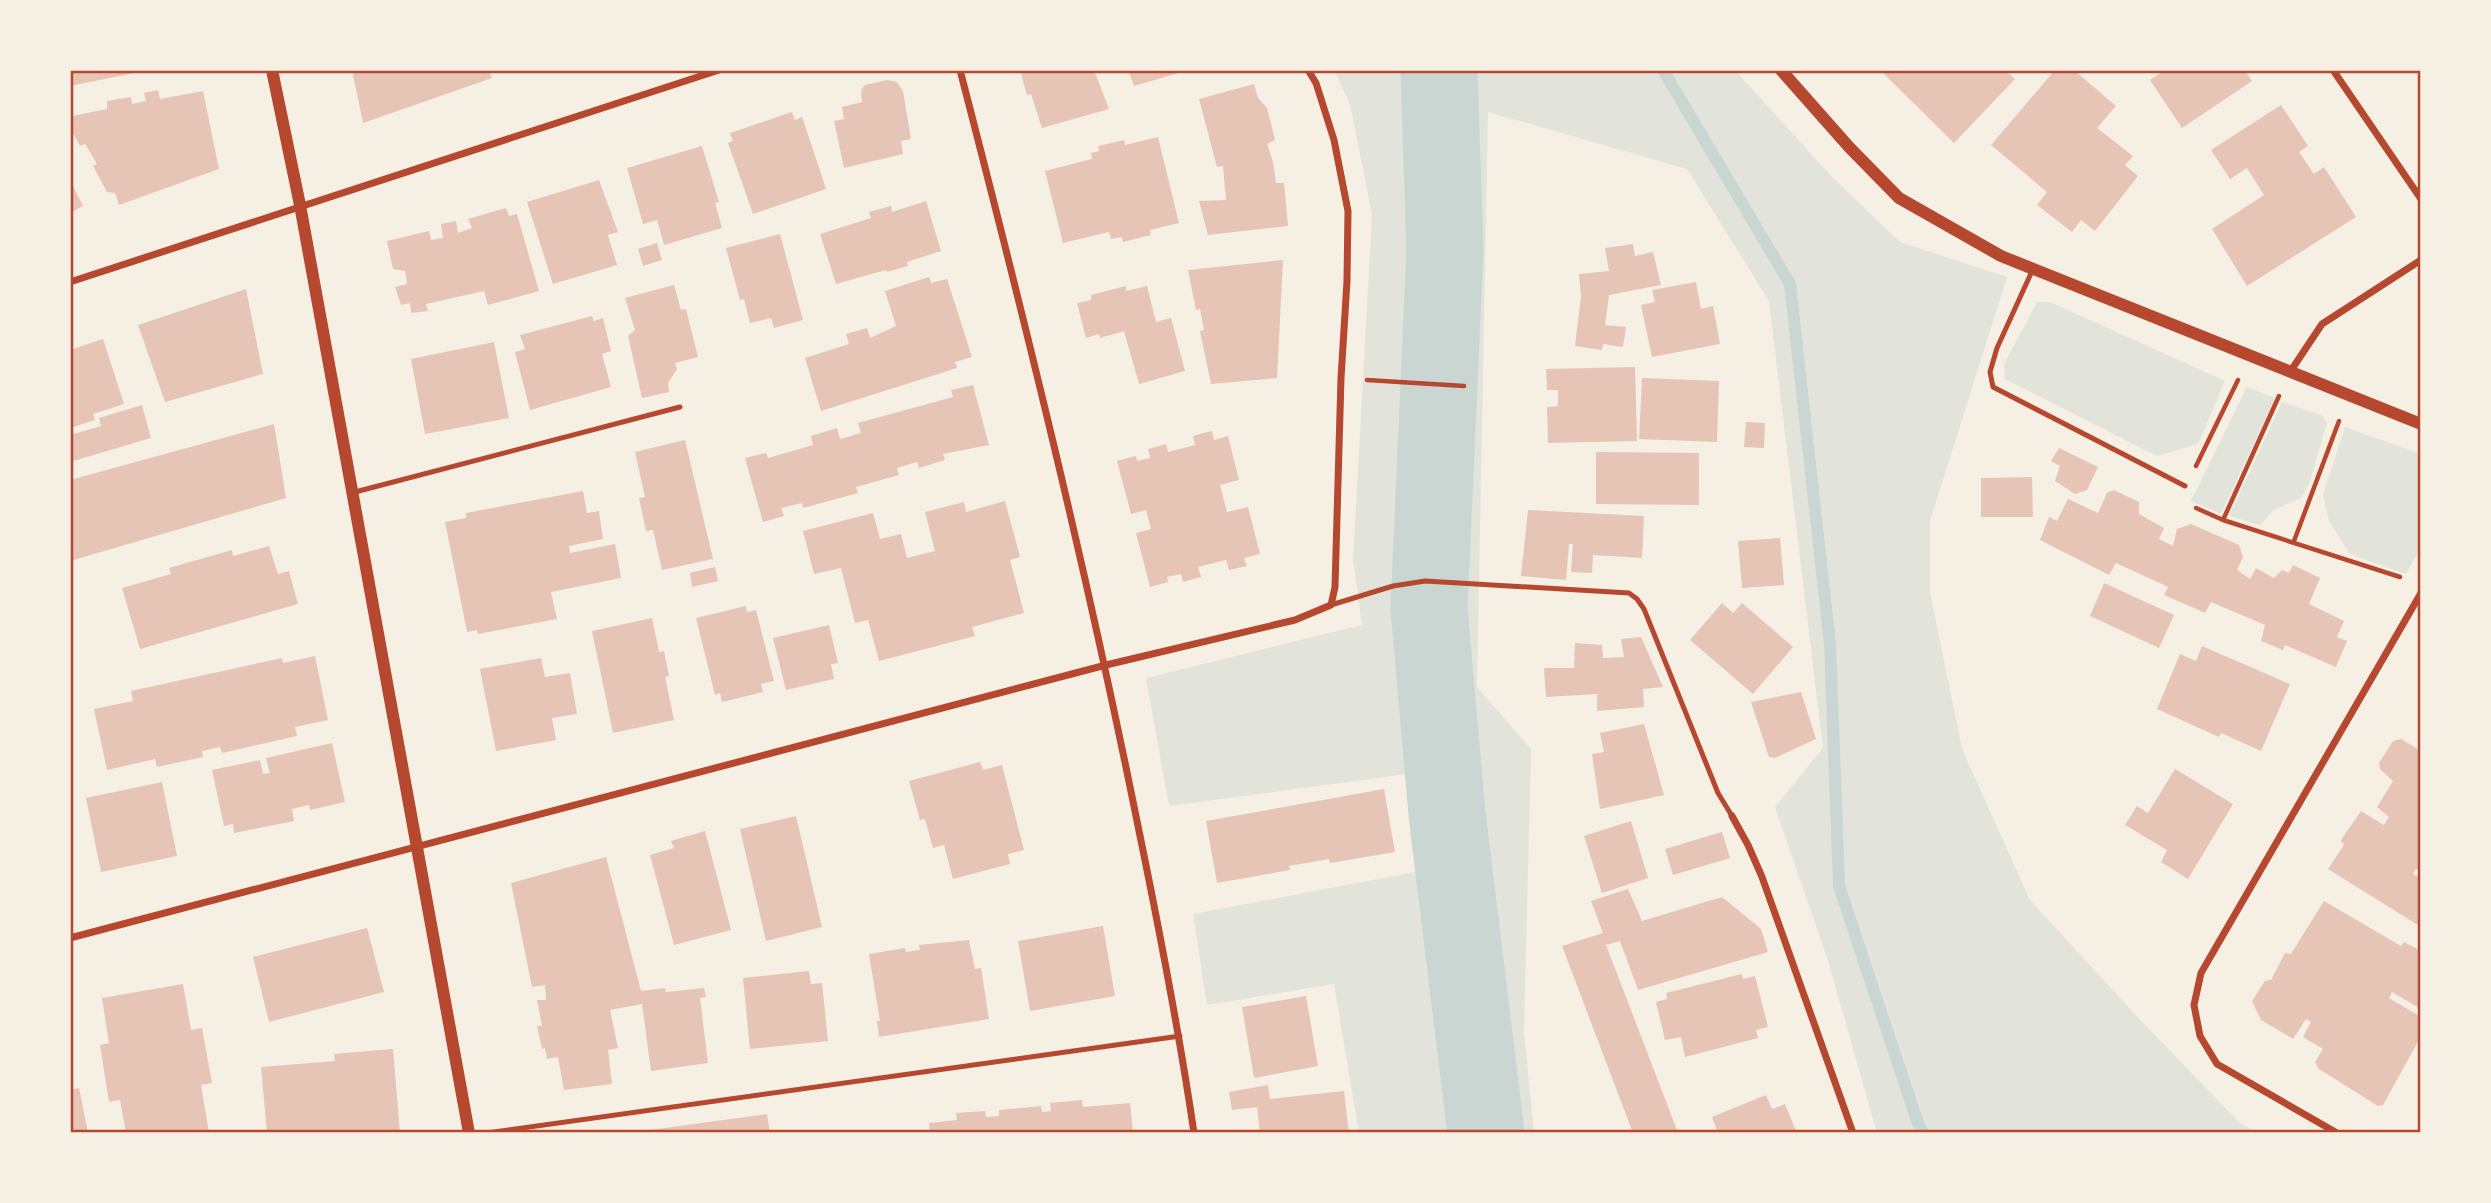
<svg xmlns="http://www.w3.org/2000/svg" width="2491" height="1203" viewBox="0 0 2491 1203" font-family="'PT Sans',sans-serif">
  <rect width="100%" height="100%" fill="#f6efe4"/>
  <path fill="#e2e4dc" d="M1334 70H1735L1832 177 1900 242 2007 277 1930 521V592L1962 749 2030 900 2143 1023 2241 1124 2257 1133H1877L1828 961 1775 807 1823 748 1769 301 1687 169 1488 112 1477 687 1531 749 1524 1032 1534 1133H1359L1334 984 1207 1005 1193 914 1441 867 1429 771 1169 806 1146 678 1362 625 1353 560 1372 215 1350 104Z
    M2037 302H2050L2225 381 2198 444 2157 456 2005 379 2004 364Z
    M2247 387 2275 398 2221 514 2191 501Z
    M2282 402 2323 416 2327 423 2309 484 2301 498 2274 510 2260 525 2229 516Z
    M2345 427 2421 454V547L2406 574 2350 554 2329 521 2323 495Z"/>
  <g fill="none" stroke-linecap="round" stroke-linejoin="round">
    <path stroke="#c9d6d2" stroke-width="12" d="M1663 70 1790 284 1830 644 1839 886 1917 1121 1923 1133"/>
    <path stroke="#c9d6d2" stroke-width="77" d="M1439 70 1445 250 1429 608 1447 814 1486 1133"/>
  </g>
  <path fill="#e6c5b7" d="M70 70H144V71L70 86Z
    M352 70H489L492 78 363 123Z
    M1020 70H1094L1109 109 1042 128 1031 94 1027 95Z
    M1128 70H1185V71L1134 86Z
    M1880 70H2004L2015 79 1954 143Z
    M2055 70H2074L2116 106 2097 128 2133 156 2125 165 2138 176 2095 231 2081 220 2072 232 2037 205 2047 192 1991 145Z
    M2165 70H2245L2252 81 2182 128 2150 80Z
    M887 80 897 82 903 91 911 139 901 141 903 154 844 168 834 121 844 119 842 107 862 102 861 90 865 85Z
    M1254 84 1258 98 1267 108 1275 140 1267 144 1273 162 1276 183H1284L1288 226 1208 235 1199 201 1226 200 1223 166 1217 167 1199 99Z
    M158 90 160 99 203 91 219 169 119 205 115 193 107 192 93 166 97 164 85 144 80 146 70 128V119L72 116 107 109V101L131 97 132 104 146 101 144 93Z
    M2281 105 2308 146 2299 152 2314 174 2324 167 2356 217 2247 286 2212 229 2264 195 2247 168 2230 179 2211 150Z
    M792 112 795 120 802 117 826 189 753 214 728 143 733 141 730 133Z
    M1158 137 1179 223 1150 230 1151 235 1123 242 1122 237 1111 239 1109 232 1063 243 1045 171 1092 159 1091 153 1099 151 1098 146 1124 140 1125 145Z
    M702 146 719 202 715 203 722 228 664 245 657 220 643 224 627 168Z
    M70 180 83 206 70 213Z
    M599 180 618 232 608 235 617 265 553 284 527 202Z
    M926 201 941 251 907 262 908 266 887 272 886 270 836 284 820 234 871 218 869 212 891 206 892 212Z
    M506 208 509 216 517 214 539 291 488 305 484 291 426 304 428 311 411 313 410 303 401 305 395 287 407 284 405 271 393 269 387 241 429 231 431 240 443 238 441 224 456 221 458 233 472 228 468 219Z
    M780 234 803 320 774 328 771 318 750 323 744 299 740 300 726 248Z
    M657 243 662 260 643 266 638 249Z
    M1633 244 1635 256 1653 252 1661 285 1609 295 1605 325 1626 327 1623 347 1603 344 1602 350 1575 346 1581 296 1579 274 1609 271 1605 248Z
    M1283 260 1277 378 1211 384 1200 331 1204 330 1200 309 1196 310 1188 270Z
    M929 277 931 283 947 279 972 357 955 362 957 368 821 411 805 358 849 344 846 334 867 328 870 338 896 326 885 291Z
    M1696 282 1701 309 1713 306 1720 344 1652 357 1641 305 1655 302 1652 290Z
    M674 285 681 310 686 309 698 357 675 363 677 369 668 383 669 392 642 398 628 336 635 330 625 298Z
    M1126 286V291L1147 286 1156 322 1171 318 1185 371 1139 384 1124 331 1100 338 1099 334 1086 338 1077 303 1091 300V295Z
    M246 289 263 374 165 402 138 325Z
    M592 316 594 321 603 318 611 351 602 354 611 387 530 410 515 352 525 349 520 335Z
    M103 339 124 404 93 414 95 420 70 428V350Z
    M494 342 509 418 425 434 411 359Z
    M1635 367 1637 441 1548 443 1547 407 1558 406V390H1547L1546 369Z
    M1642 378 1719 381 1717 442 1639 439Z
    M973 385 989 445 943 454 945 460 919 468 917 462 897 468 899 475 856 487 858 493 803 508 802 503 781 508 784 516 763 522 745 458 766 453 768 458 813 445 811 436 837 428 840 439 861 433 858 423 953 397 951 390Z
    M142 405 151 438 70 462V435L101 426 99 418Z
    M1746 422 1765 423 1764 448 1744 447Z
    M274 424 286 498 70 561V480Z
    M1212 431 1214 440 1228 436 1239 480 1220 485 1227 512 1248 507 1260 554 1244 558 1247 566 1229 570 1226 560 1198 567 1201 577 1183 582 1181 574 1167 577 1168 582 1150 587 1136 533 1151 529 1146 510 1131 514 1117 461 1136 456 1137 461 1150 458 1148 449 1166 444 1168 452 1195 445 1193 436Z
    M685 440 713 559 662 570 653 530 646 531 639 498 645 497 635 452Z
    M2059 448 2098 467 2087 490 2075 494 2055 481 2060 466 2051 461Z
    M1596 452 1699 453V505L1596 504Z
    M2032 477 2033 517H1981V478Z
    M2114 490 2139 502V514L2164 528 2159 539 2173 546 2177 529 2191 524 2239 545 2243 557 2237 570 2250 579 2256 568 2274 578 2282 570 2289 573 2293 565 2320 578 2309 604 2344 621 2337 637 2347 641 2336 667 2285 645 2283 650 2261 641 2265 625 2211 602 2205 613 2164 595 2168 587 2116 563 2109 575 2040 540 2049 517 2057 521 2068 499 2098 513 2107 493Z
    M583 491 587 513 599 511 603 539 569 546 570 553 615 544 621 578 551 592 557 619 478 634 477 630 467 632 445 522 466 518V513Z
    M1005 501 1020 557 1010 560 1024 613 972 627 975 636 879 661 868 620 855 623 841 568 814 574 803 531 873 513 880 539 901 534 907 558 935 551 925 512 964 502 966 512Z
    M1528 510 1644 516 1642 558 1593 555 1592 573 1571 572 1573 544H1569L1566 580 1521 576Z
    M1780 538 1784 585 1742 588 1738 541Z
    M269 546 278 574 289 571 298 604 140 649 122 588 171 574 169 568 232 550 233 556Z
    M715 567 718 581 692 587 690 573Z
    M2104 583 2174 615 2159 648 2090 616Z
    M1722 603 1733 613 1742 603 1793 647 1753 694 1690 640Z
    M746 606 747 612 756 610 774 681 761 684 763 692 722 702 720 693 715 695 696 618Z
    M652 618 659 652 664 651 669 676 665 677 674 720 613 733 592 631Z
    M829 625 838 663 831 664 834 679 786 690 773 638Z
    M1641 637 1663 687 1643 689 1644 707 1597 711V694L1546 697 1544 668H1574L1575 643 1602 645 1603 658 1624 657 1621 639Z
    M2202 646 2290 684 2261 751 2221 733 2219 737 2157 709 2180 654 2196 661Z
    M315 656 328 720 295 727 297 736 222 753 220 747 202 751 203 757 157 767 155 759 107 770 94 709 133 701 131 691 282 658 283 663Z
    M541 658 545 677 570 673 577 714 552 718 556 740 496 751 480 669Z
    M1801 692 1816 739 1775 758 1769 757 1751 702Z
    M1644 724 1664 795 1600 809 1592 754 1604 752 1600 733Z
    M2401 739 2421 751V867L2419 870 2416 869 2413 874 2421 878V927L2328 869 2344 845 2341 840 2361 811 2384 825 2389 817 2377 807 2393 781 2380 769 2379 763 2393 741Z
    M332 743 345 802 310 810 309 805 292 809 294 821 234 833 233 824 224 826 212 770 260 760 263 774 270 773 266 758Z
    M980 762 983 770 1002 765 1024 850 1008 854 1010 864 953 879 944 845 933 848 925 819 920 820 909 781Z
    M2175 769 2233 804 2188 879 2161 862 2167 850 2125 825 2137 806 2148 813Z
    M162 782 177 856 101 872 86 798Z
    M1384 789 1395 852 1330 863 1329 859 1289 866 1290 870 1217 883 1206 821Z
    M796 816 822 927 766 941 740 829Z
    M1631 821 1648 878 1602 893 1584 836Z
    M705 831 731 930 674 945 650 855 674 848 671 841Z
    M1722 832 1730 858 1673 875 1665 849Z
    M606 857 641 991 665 988 666 992 704 988 706 997 700 998 708 1063 651 1071 642 1004 610 1010 618 1048 608 1050 612 1084 564 1090 558 1057 547 1059 545 1048 542 1049 537 1026H542L537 1000H546L545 985 532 987 511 883Z
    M1628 889 1642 921 1722 897 1761 929 1768 952 1638 990 1620 941 1606 945 1677 1130 1669 1133H1633L1562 946 1603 933 1591 901Z
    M2324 901 2401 946 2404 942 2421 951V1009L2392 992 2389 998 2421 1017V1039L2420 1038 2383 1105 2378 1106 2319 1069 2315 1062 2323 1049 2303 1037 2311 1022 2306 1019 2293 1039 2261 1020 2252 1001 2265 981 2271 980 2285 953 2291 954Z
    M1103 926 1115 996 1030 1011 1018 941Z
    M367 928 384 992 269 1022 253 957Z
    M969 940 975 969 981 968 989 1019 879 1037 877 1021H880L869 954 905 948 906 952 920 950 919 945Z
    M809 971 811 984 822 983 828 1041 750 1049 743 978Z
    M1742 974 1743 979 1755 976 1768 1027 1756 1030 1758 1038 1685 1057 1681 1037 1665 1040 1656 1002 1667 999 1666 993Z
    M183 984 191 1030 202 1028 212 1083 201 1085 209 1133H126L120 1100 109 1102 100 1045 109 1043 102 998Z
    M1306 996 1318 1066 1254 1078 1242 1007Z
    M393 1049 400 1133H267L261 1067 335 1061 334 1054Z
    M1268 1085 1270 1099 1344 1091 1349 1133H1260L1257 1107 1232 1110 1229 1092Z
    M79 1088 88 1133H70V1090Z
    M1766 1095 1772 1109 1785 1104 1797 1133H1718L1712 1117Z
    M1082 1100 1083 1107 1130 1103 1133 1133H930L929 1123 957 1120 956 1113 985 1111 986 1117 999 1116V1110L1041 1106 1042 1112 1051 1111 1050 1103Z
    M767 1114 770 1133H644L643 1131Z"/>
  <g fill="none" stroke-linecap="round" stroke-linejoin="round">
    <path stroke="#b5482f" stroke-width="4.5" d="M1367 380 1464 386
      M2196 466 2238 380
      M2196 508 2223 520 2400 577
      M2223 520 2279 396
      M2294 541 2339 421"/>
    <path stroke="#b5482f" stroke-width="5" d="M2033 269 1997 348 1990 372 1993 387 2185 486
      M355 492 680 407
      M1331 605 1393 586 1425 581 1629 593 1637 599 1644 609 1718 793 1732 816
      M487 1133 1180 1036"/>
    <path stroke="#b5482f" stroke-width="7" d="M960 70C1025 321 1087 572 1138 826 1159 928 1179 1030 1194 1133
      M2333 70 2421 199
      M70 282 719 70
      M2290 372 2322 324 2421 260
      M1732 816 1748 845 1762 877 1853 1133
      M70 938 1106 665 1295 620 1331 605 1335 587 1341 378 1347 281 1348 211 1334 140 1316 83 1308 70
      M2337 1133 2217 1064 2200 1036 2194 1005 2201 973 2421 593"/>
    <path stroke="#b5482f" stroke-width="12" d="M272 70 300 205 469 1133
      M1781 70 1849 147 1899 198 2001 256 2421 424"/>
  </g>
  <rect width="2491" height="1203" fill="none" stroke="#f6efe4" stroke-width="144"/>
  <rect x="72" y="72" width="2347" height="1059" fill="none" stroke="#b5482f" stroke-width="2.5"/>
</svg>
